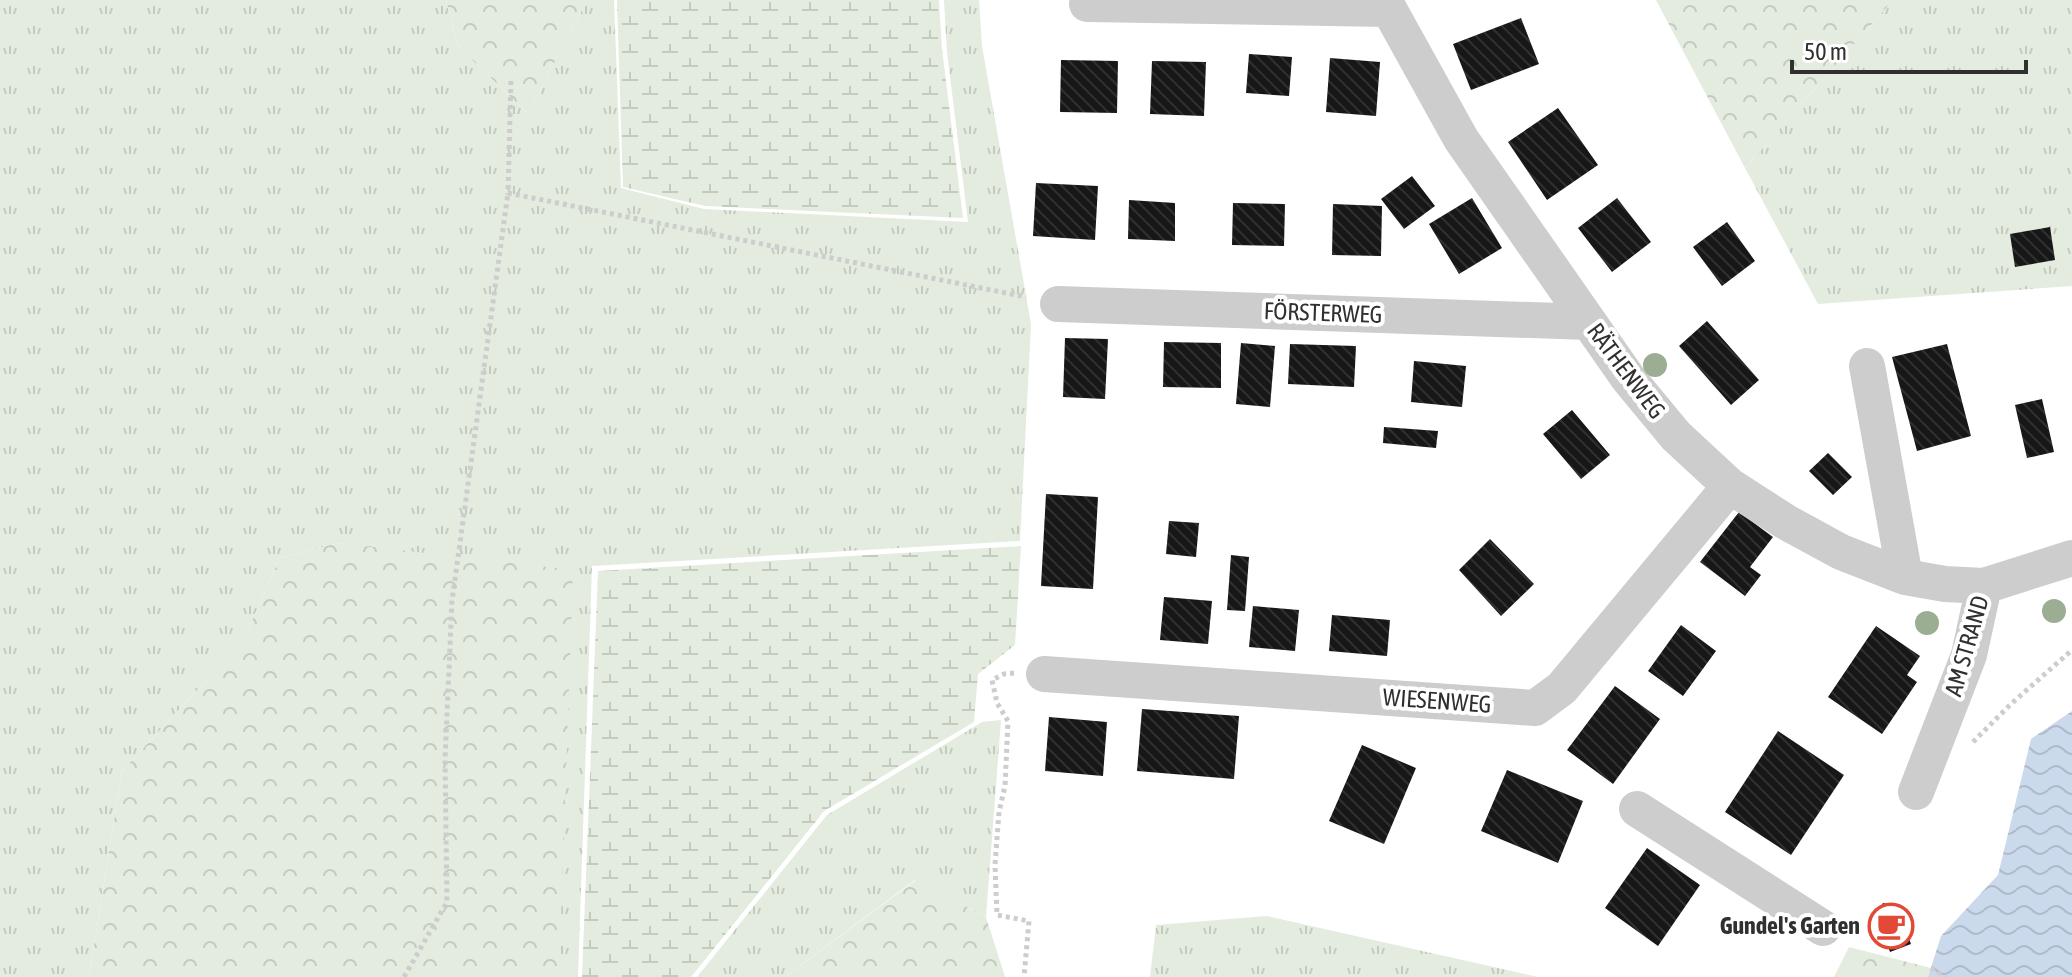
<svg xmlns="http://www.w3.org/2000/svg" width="2072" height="977" viewBox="0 0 2072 977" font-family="'Asap Condensed',sans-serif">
  <defs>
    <pattern id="grass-tufts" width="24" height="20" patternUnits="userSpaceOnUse" patternTransform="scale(2)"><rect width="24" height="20" fill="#e3ecde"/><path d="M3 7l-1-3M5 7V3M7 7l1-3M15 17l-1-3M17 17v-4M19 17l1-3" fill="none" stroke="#c3cbbf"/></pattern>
    <pattern id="forest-crowns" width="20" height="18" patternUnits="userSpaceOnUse" patternTransform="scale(2)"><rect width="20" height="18" fill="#e3ecde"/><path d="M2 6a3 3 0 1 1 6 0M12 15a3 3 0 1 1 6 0" fill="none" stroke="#c3cbbf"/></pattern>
    <pattern id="wetland-marsh" width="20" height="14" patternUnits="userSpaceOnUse" patternTransform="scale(2)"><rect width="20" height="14" fill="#e3ecde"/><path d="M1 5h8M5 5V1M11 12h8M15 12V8" fill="none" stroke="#c3cbbf"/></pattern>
    <pattern id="water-waves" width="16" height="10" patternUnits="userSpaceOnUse" patternTransform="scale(2)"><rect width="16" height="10" fill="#cbd9ec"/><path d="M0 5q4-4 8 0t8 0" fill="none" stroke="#afbbcb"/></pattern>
    <pattern id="building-back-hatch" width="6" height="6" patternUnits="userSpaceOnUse" patternTransform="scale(2)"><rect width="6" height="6" fill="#171717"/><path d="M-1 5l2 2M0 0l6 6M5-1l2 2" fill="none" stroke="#303030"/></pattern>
  </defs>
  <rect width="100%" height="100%" fill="#fff"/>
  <path fill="url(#grass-tufts)" d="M0 0H446L458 46 528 114 587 0H614L621 188 704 209 968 222 947 52 944 0H979L982 46 1031 324 1020 541 592 566 578 977H559L438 556 338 543 280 558 243 641 122 771 89 977H0Z
    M1893 0H2072V286L1818 304 1745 168Z
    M1001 720 986 917 915 880 785 977H697L827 815 982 722Z
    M1267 916 1538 977H1150L1156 925Z"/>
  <path fill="url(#forest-crowns)" d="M446 0H587L528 114 458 46Z
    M1656 0H1893L1745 168Z
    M338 543 573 570 559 977H89L122 771 243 641 280 558Z
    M916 880 986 917 1005 977H785Z
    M1849 947 1931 968 1928 977H1834Z"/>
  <path fill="url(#wetland-marsh)" d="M617 0H939L942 49 963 218 705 206 623 187Z
    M1021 546 1015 645 978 674 974 722 824 811 691 977H582L598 571Z"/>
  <path fill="url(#water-waves)" d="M2072 711V977H1928L1941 936 1998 875 2031 739Z"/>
  <path fill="url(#building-back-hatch)" d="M1521 18 1539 64 1471 90 1453 44Z
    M1249 54 1292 57 1289 96 1246 93Z
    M1330 58 1380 62 1376 116 1326 112Z
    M1061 60 1118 61 1117 113 1060 112Z
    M1152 61 1206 62 1204 116 1150 114Z
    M1558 108 1598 165 1547 200 1508 142Z
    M1412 176 1435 206 1404 229 1381 199Z
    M1036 183 1098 186 1095 240 1033 236Z
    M1472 198 1502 248 1459 274 1429 224Z
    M1617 198 1651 242 1612 272 1578 228Z
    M1129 200 1175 203V241L1128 239Z
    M1233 203 1285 204 1284 246 1232 245Z
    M1333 204 1382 206 1381 256 1332 255Z
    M1727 222 1755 261 1722 286 1693 247Z
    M2050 227 2055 260 2015 267 2010 234Z
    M1707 321 1759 380 1731 405 1679 346Z
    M1065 338 1108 339 1105 399 1063 397Z
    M1164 342 1221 343V388L1163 387Z
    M1241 343 1275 346 1270 407 1236 404Z
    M1290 344 1356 346 1354 387 1288 384Z
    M1947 344 1971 436 1917 451 1892 357Z
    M1414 361 1466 366 1462 407 1411 402Z
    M2042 399 2054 452 2027 458 2015 405Z
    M1572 410 1610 455 1581 479 1543 434Z
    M1384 427 1438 431 1436 448 1383 443Z
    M1828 453 1852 477 1833 495 1809 471Z
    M1046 494 1098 497 1093 589 1041 586Z
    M1739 512 1773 537 1750 567 1761 575 1745 596 1700 562Z
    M1169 521 1199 523 1196 557 1166 554Z
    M1490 539 1534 584 1501 616 1459 570Z
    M1231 555 1249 557 1245 611 1227 610Z
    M1164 597 1212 601 1208 644 1160 640Z
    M1253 606 1299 610 1295 651 1249 647Z
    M1332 615 1390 620 1387 656 1329 651Z
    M1681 625 1716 651 1683 696 1648 671Z
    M1876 626 1920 656 1907 675 1917 682 1882 734 1828 697Z
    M1615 686 1660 719 1613 784 1567 750Z
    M1142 709 1239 716 1234 779 1137 771Z
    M1049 717 1107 722 1103 776 1045 771Z
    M1778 731 1844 775 1791 855 1725 812Z
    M1362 745 1416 768 1384 844 1329 821Z
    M1507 770 1583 801 1558 863 1481 831Z
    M1647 848 1700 885 1658 946 1605 908Z
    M1883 903 1904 909 1906 931 1911 944 1890 952 1885 938 1871 921Z"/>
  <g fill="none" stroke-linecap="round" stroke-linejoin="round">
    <path stroke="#cdcdcd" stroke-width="5" stroke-dasharray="4 4" stroke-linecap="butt" d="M511 81 508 193 1026 297
      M1014 673 1004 674 992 680 997 703 1008 721 1005 786 999 812 995 865 997 915 1029 921 1024 977
      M1973 742 2011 704 2072 650
      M1931 968 1946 977
      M404 977 447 902 445 760 452 601 508 193"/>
    <path stroke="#cdcdcd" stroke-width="36" d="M1384 0 1461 139 1628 378 1676 436 1730 486 1786 522 1841 552 1905 577 1945 584 1984 586
      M1087 4 1387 9
      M1058 304 1588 322
      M1867 366 1905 577
      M1044 674 1535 708 1562 688 1730 486
      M1916 792 1969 655 1984 586 2072 558
      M1637 809 1823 928"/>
  </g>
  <g fill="#9bae94">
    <circle cx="1655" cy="365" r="12"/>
    <circle cx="2054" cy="611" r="12"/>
    <circle cx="1927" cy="623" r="12"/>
  </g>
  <defs>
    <g id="cafe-ring" transform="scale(2.3)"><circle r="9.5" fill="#fff" stroke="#e24936" stroke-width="1.5"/><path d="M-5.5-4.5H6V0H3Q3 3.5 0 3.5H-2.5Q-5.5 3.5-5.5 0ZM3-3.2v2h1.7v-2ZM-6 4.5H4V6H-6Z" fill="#e24936"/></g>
  </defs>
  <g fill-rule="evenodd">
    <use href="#cafe-ring" x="1891" y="926"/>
  </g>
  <g text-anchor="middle" stroke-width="8" stroke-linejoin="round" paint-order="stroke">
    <g font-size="24" fill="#303030" stroke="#fff">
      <text transform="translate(1323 313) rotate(2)" y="8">FÖRSTERWEG</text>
      <text transform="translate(1626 371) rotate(53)" y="8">RÄTHENWEG</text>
      <text transform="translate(1967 646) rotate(-74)" y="8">AM STRAND</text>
      <text transform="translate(1437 701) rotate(4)" y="8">WIESENWEG</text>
    </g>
    <g font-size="24" font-weight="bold" fill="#303030" stroke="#fff" text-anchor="end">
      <text x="1860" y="934">Gundel's Garten</text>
    </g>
  </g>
  <path d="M1792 60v12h234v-12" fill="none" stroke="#303030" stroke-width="4"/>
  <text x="1804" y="60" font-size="24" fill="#303030" stroke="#ffffff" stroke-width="6" paint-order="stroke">50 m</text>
</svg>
